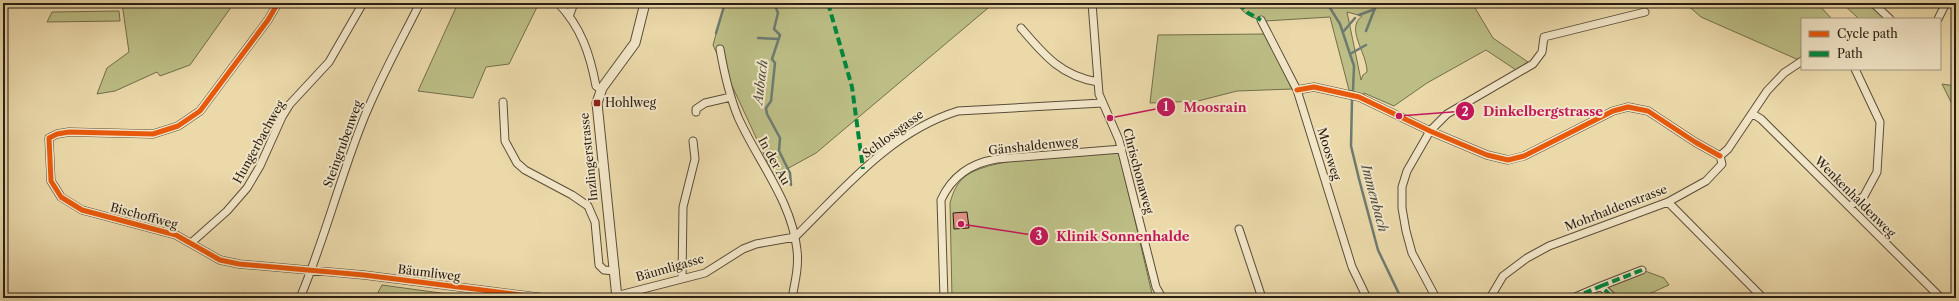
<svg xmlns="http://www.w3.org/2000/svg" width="1959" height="301" viewBox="0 0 1959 301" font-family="'Libre Caslon Text',serif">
  <rect width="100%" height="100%" fill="#ebd9aa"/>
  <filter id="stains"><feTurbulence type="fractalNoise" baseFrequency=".005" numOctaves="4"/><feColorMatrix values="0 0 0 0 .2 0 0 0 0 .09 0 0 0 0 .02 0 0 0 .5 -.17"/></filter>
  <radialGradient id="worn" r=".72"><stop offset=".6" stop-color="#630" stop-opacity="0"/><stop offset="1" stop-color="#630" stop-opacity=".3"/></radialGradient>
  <path fill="#bcbe85" stroke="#726e4c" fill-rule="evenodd" d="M122 3H234L190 65 160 76 157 72 115 91 97 94 107 68 129 52Z
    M458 3H555V4L538 5 509 64 486 67 473 98 418 91Z
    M725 3H994L816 153 774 176 713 45Z
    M1237 3H1472L1493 38 1528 62 1516 70 1486 50 1427 83 1394 106 1364 93V95L1349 90 1330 17 1265 21C1254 19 1241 13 1237 3ZM1347 12 1362 16C1345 29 1367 52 1367 72L1363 75 1361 80Z
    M1685 3H1817L1832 19H1802L1801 61 1701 17Z
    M1842 3H1870L1886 19H1859Z
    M119 11 120 21 47 22 52 12Z
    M1266 34 1292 89 1237 91 1198 101 1150 103 1158 35Z
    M1942 84 1956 86V112Z
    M1119 152 1153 298H952L950 203C953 192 957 182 967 175 995 156 1082 155 1119 152Z
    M1645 271 1664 278 1669 285 1640 298H1620L1608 287Z
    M382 285 477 298H375Z"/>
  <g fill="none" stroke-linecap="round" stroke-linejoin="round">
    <path stroke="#6d7b72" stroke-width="2.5" d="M774 3 778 13 774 29 780 35 772 59 775 63 771 101 766 108 767 114 780 138 779 151 790 173 791 185
      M1327 3 1340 24 1354 66 1353 90
      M1359 15 1375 9
      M1366 31 1375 8 1374 3
      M1343 32 1355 18
      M716 33 725 3
      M758 38 779 39
      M1350 54 1366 45
      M1352 99 1351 146 1359 179 1378 250 1401 298"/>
  </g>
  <path fill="#db8f82" stroke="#291e13" d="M967 212 969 228 954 229 953 213Z"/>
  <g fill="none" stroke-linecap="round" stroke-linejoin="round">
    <g stroke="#5a4d39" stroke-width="9">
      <path id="minor" d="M278 3 268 20 200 111 178 126 153 134 69 132 57 134 49 138 51 181 61 197 82 210 176 235 220 260 239 264 364 275 545 298
        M558 3C581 27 590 54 596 86L600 89
        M1092 3 1099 94 1119 140 1156 287 1162 298
        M1873 3 1890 19
        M570 14 574 3
        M1938 19 1946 3
        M1261 20 1297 90 1352 267 1367 298
        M1021 28C1044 55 1061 76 1098 82
        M720 49C724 72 729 95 738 117 757 160 792 201 797 250 799 266 795 282 792 298
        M1297 90 1314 87 1359 97 1430 131 1487 155 1508 160 1524 156 1613 111 1628 107 1648 111 1695 142 1720 156
        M503 102 505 141 517 163 525 170 572 195 588 206 595 222 599 265 604 270 615 271
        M696 112V109L705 103 731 97
        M1753 114 1761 119 1941 298
        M1668 202 1763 298
        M1850 206 1864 196 1877 172 1880 122 1855 69
        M1239 229 1262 298
        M795 237C844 189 890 132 958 111L1102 103
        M191 243 227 211 247 188 260 166 282 117 290 104 329 62 363 3
        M682 278 683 207 695 159 693 141
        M1601 286 1642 270
        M300 298C324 241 339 181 362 123 378 82 400 43 420 3
        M608 298 705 273 743 249 756 244 795 237
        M944 298 941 200C952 176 971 163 997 159L1122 149
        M1436 298 1412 253 1406 231 1402 208V187L1407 171 1430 131 1447 114 1533 64 1542 52 1544 37 1645 12
        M1490 298 1503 276 1527 258 1549 246 1668 202 1706 181 1722 164 1720 156 1728 149 1767 91 1784 73 1802 61
        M1573 298 1601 286 1613 298"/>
    </g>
    <g stroke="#5a4d39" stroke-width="11">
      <path id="tertiary" d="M617 298 597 103 602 88 635 43 645 3"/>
    </g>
    <use href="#minor" stroke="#f2e6c8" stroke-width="7"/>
    <use href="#tertiary" stroke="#f2e6c8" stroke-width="9"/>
    <path stroke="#00873e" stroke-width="4" stroke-dasharray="8 4" stroke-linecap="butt" d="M828 3 852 87 863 169
      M1239 3 1248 13 1261 20
      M1601 286 1642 270
      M1573 298 1601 286 1613 298"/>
    <g stroke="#f2e6c8" stroke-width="8">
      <path id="cycleway" d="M278 3 268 20 200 111 178 126 153 134 69 132 57 134 49 138 51 181 61 197 82 210 176 235 220 260 239 264 364 275 545 298
        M1297 90 1314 87 1359 97 1430 131 1487 155 1508 160 1524 156 1613 111 1628 107 1648 111 1695 142 1720 156"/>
    </g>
    <use href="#cycleway" stroke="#e8590c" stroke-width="5"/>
  </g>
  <rect fill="#8f2418" stroke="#f2e6c8" stroke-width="1.5" x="593" y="99" width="8" height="8" rx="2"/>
  <g text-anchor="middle" stroke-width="4" stroke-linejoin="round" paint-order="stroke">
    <g font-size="12" fill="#291e13" stroke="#f2e6c8" text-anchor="start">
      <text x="605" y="107">Hohlweg</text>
    </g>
    <g font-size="12" fill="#291e13" stroke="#f2e6c8">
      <text transform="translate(893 134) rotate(-36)" y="4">Schlossgasse</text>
      <text transform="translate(259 142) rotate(-61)" y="4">Hungerbachweg</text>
      <text transform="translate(343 144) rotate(-70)" y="4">Steingrubenweg</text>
      <text transform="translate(1033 146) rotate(-6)" y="4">Gänshaldenweg</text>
      <text transform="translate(1329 154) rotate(73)" y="4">Moosweg</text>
      <text transform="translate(589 157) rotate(-96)" y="4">Inzlingerstrasse</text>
      <text transform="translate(774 161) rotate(61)" y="4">In der Au</text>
      <text transform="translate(1138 171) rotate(75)" y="4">Chrischonaweg</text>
      <text transform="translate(1855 197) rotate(45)" y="4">Wenkenhaldenweg</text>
      <text transform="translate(1616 208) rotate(-21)" y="4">Mohrhaldenstrasse</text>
      <text transform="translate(144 216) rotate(15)" y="4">Bischoffweg</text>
      <text transform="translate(670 268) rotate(-16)" y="4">Bäumligasse</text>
      <text transform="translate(429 273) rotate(7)" y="4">Bäumliweg</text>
    </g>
    <g font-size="13" font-style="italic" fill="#4b4c42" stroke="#f2e6c8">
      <text transform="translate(760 82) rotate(-83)" y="5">Aubach</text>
      <text transform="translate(1375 198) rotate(75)" y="5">Immenbach</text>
    </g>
  </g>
  <path fill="none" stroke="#c2185b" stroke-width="1.5" d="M1110 118L1166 107M1399 116L1465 111M961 224L1039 236"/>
  <g fill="#c2185b" stroke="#f2e6c8" stroke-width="1.5">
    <circle cx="1110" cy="118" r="4"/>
    <circle cx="1399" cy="116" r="4"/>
    <circle cx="961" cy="224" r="4"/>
    <circle cx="1166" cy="107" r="10"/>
    <circle cx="1465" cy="111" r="10"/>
    <circle cx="1039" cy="236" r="10"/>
  </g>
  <g font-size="12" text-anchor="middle" font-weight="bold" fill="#fff">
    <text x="1166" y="111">1</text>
    <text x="1465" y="116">2</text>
    <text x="1039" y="240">3</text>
  </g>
  <g font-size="13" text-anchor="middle" font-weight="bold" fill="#c2185b" stroke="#f2e6c8" stroke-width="4" stroke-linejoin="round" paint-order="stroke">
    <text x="1215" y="112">Moosrain</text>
    <text x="1543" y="116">Dinkelbergstrasse</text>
    <text x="1123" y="241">Klinik Sonnenhalde</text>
  </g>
  <rect width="1959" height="301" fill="none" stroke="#ebd9aa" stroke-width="16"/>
  <rect x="4" y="4" width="1951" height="293" fill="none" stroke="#291e13" stroke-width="2"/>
  <rect x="8" y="8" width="1943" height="285" fill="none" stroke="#291e13"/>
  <rect x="1801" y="18" width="140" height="52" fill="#f2e6c8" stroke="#a29680"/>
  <rect x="1809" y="31" width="20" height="6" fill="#e8590c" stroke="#a29680"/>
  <text x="1837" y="38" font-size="12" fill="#291e13">Cycle path</text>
  <rect x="1809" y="51" width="20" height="6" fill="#00873e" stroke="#a29680"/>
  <text x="1837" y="58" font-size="12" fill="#291e13">Path</text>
  <rect width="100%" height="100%" filter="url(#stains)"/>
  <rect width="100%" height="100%" fill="url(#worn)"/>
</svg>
